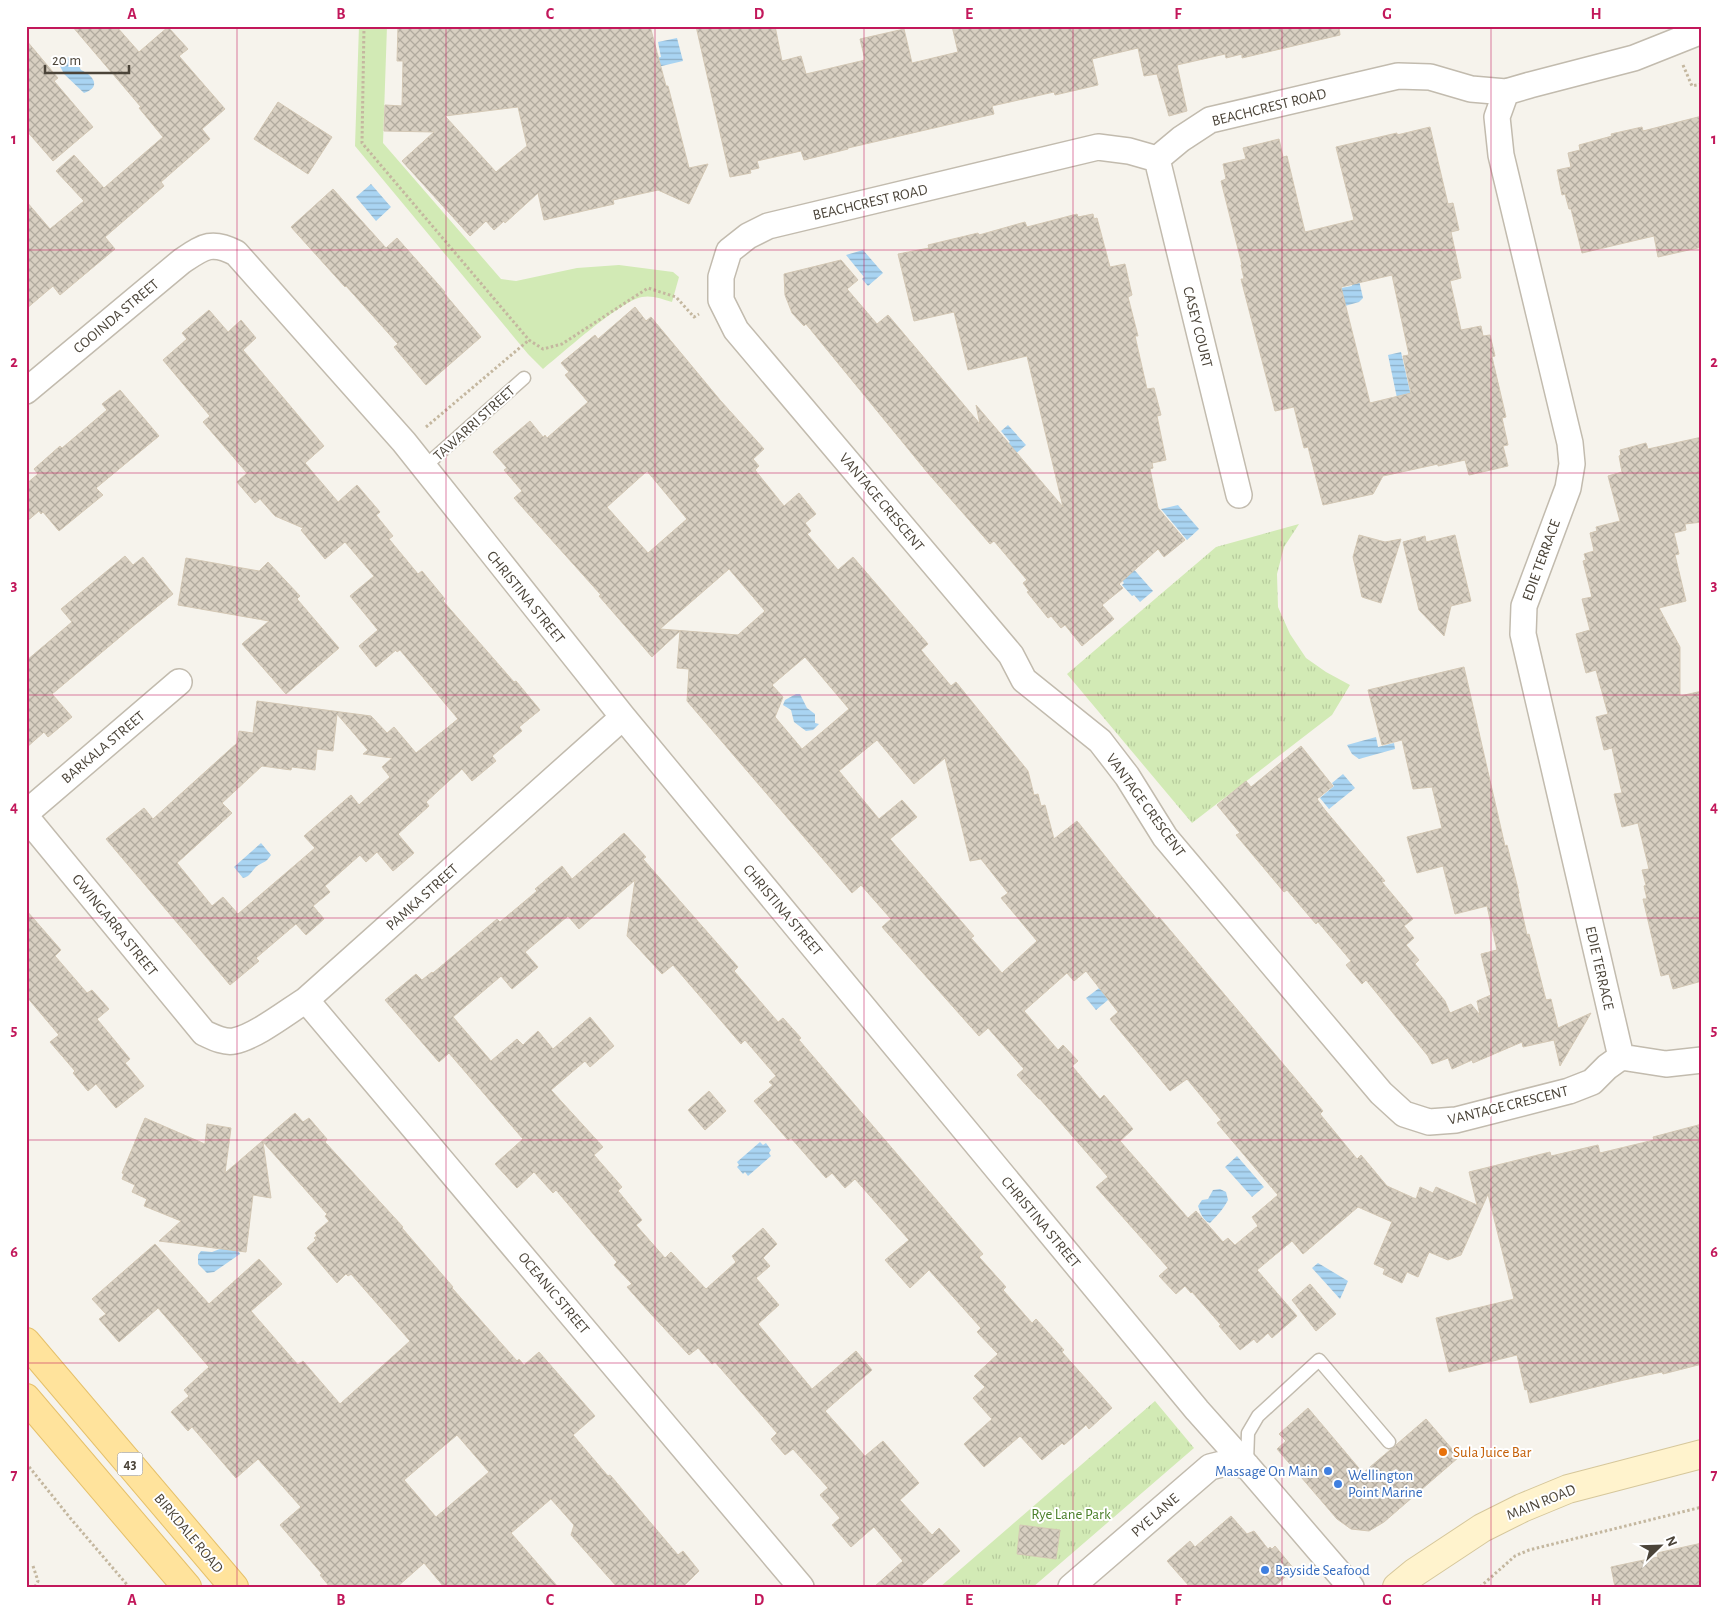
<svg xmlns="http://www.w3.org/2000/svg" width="1728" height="1613" viewBox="0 0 1728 1613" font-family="'Alegreya Sans',sans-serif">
  <defs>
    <pattern id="park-tufts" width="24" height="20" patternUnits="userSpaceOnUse" patternTransform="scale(1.25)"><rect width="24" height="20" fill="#d2eab5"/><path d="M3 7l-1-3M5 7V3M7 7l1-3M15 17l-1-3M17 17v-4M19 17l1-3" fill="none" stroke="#b6ca9c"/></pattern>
    <pattern id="water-rules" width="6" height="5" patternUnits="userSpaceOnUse" patternTransform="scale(1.25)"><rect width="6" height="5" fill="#a9d4f2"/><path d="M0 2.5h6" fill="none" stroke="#8caec5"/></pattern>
    <pattern id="building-cross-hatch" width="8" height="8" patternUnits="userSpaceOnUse" patternTransform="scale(1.25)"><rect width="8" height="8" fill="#d8cfc1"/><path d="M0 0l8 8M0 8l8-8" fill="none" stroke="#b1aa9e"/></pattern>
  </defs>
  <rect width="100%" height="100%" fill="#f6f3ec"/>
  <path fill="#d2eab5" d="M359 26H387L383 143 501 279 516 281 577 268 619 265 673 272 679 277 672 302C662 299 652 295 642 297 620 301 563 353 543 369L528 354 355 146Z"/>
  <path fill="url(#park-tufts)" d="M1299 524 1284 547 1277 574 1278 607 1290 634 1306 658 1326 672 1350 685 1332 715 1192 823 1067 674 1216 547Z
    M1155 1401 1194 1448 1033 1587H940Z"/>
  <path fill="url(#water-rules)" d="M677 38 683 61 649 69 647 61 661 57 658 42Z
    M69 57 75 58 81 70C93 75 102 87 84 93L64 74 60 66 63 60Z
    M371 184 391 207 376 221 356 197Z
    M863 250 883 273 868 286 862 279 864 277 846 255Z
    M1355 263 1363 298 1359 302 1345 306 1341 288 1352 286 1347 264Z
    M1401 352 1411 396 1397 398 1388 355Z
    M1008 425 1026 445 1007 461 998 452 1010 442 1001 431Z
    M1178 505 1199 529 1187 540 1161 509Z
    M1130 565 1153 591 1140 602 1134 595 1132 596 1122 585 1124 583 1118 576Z
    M796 694H800L807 708 815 714V723L819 724 813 730 806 731 794 722 791 710 783 705 785 700Z
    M1376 737 1378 747 1394 743 1395 749 1359 759 1352 754 1347 745Z
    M1343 774 1355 788 1329 809 1320 798 1334 786 1332 783Z
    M261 843 271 855C266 863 263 862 257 866 251 871 251 876 243 878L234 867Z
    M1111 979 1127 984 1096 1010 1086 998Z
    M760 1142 763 1145 766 1143 771 1150 769 1153 771 1156 748 1176 745 1172 743 1174 737 1167 739 1165 737 1162Z
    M1237 1156 1264 1187 1252 1197 1225 1167Z
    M1220 1189 1226 1192 1228 1200C1224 1208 1217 1216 1210 1223 1203 1221 1200 1212 1198 1206L1202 1200 1208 1199 1213 1190Z
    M225 1247H236L240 1254 214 1272 207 1273 198 1264V1255L201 1251 212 1252Z
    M1318 1263 1348 1281 1340 1299 1312 1268Z"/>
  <path fill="url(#building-cross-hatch)" stroke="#d3c7b4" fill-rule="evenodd" d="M72 26H116L139 52 168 27 188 49 179 56 225 109 202 129 210 139 161 182 164 186 105 237 115 249 60 295 53 286 26 309V201L50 229 84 201 56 171 74 155 104 188 163 137 139 108 141 107Z
    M398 26H650L666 86H668L689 168 708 164 689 204 658 190 613 200 614 204 544 220 538 193 505 223 504 221 494 230 486 221 470 236 402 161 434 132 384 131 385 105 402 106 403 61H397ZM518 107 527 146 496 172 445 116Z
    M696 26H775L782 61 801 56 806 74 865 60 860 39 904 29 912 63 958 52 952 26H1339L1340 35 1242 58V54L1226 58 1225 54 1177 65 1187 111 1169 116 1157 74 1144 76 1138 48 1092 59 1098 85 1055 95 1054 92 992 106 994 114 848 148V149L804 160 801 151 757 161 759 168 750 170 751 173 730 177Z
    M26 40 58 78 54 81 93 127 53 161 26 130Z
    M278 102 332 137 308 174 254 139Z
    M1702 116V247L1658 257 1654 236 1582 253 1571 209H1569L1565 194 1562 195 1557 170 1571 167 1568 153 1580 150 1579 145 1612 136 1611 134 1642 127 1643 131Z
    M1430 127 1448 204 1453 203 1459 230 1451 232 1461 278 1450 281 1461 330 1481 326 1483 336 1490 335 1495 356 1492 357 1506 417 1502 418 1508 445 1503 446 1508 466 1469 475 1465 460 1438 466V464L1383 476 1373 494 1323 505 1308 447 1304 448 1294 407 1275 411 1241 279H1244L1241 265H1242L1221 181 1226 179 1223 164 1246 159 1243 148 1279 139 1283 157 1287 156 1305 232 1354 220 1336 147 1397 133V135ZM1392 275 1409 355 1403 356 1411 393 1370 403 1341 287Z
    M333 189 386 248 397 238 445 292 444 293 481 337 426 385 394 347 398 344 346 286 345 287 291 227Z
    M1077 214 1078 217 1093 214 1094 219 1097 218 1110 267 1125 264 1132 295 1128 297 1138 336H1135L1147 389 1154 388 1161 415 1157 416 1166 460 1152 463 1153 468 1150 469 1158 508 1185 540 1164 557 1158 549 1119 584 1123 588 1102 605 1114 619 1082 646 1065 625 1061 628 1051 616 1048 618 1027 592 1029 591 1023 583 1027 580 994 541 990 544 927 472 806 324 804 326 792 313 785 295 784 274 841 260 858 280 847 289 877 324 888 315 980 424 976 405 1063 507 1027 356 968 370 954 312 914 321 898 254 929 248 928 245 978 233 979 235 1025 222 1027 227Z
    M635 307 646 321 651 317 720 400 764 449 753 459 759 466 755 470 784 506 799 493 816 514 805 523 811 531 807 534 838 570 853 557 928 644 921 650 951 686 956 682 1028 771 1034 795 1038 794 1041 806 1045 805 1054 839 1077 821 1117 871 1157 919 1159 917 1323 1111 1320 1114 1357 1159 1361 1155 1387 1186 1416 1199 1420 1187 1433 1193 1436 1187 1477 1205 1469 1172 1550 1152 1551 1156 1598 1145 1600 1153 1654 1140 1653 1137 1702 1124V1364L1663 1374 1662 1372 1624 1380 1530 1403 1527 1389 1525 1390 1517 1355 1449 1372 1436 1318 1514 1299 1488 1194 1461 1255 1448 1260 1429 1252 1418 1277 1407 1272 1402 1283 1383 1274 1385 1269 1374 1264 1392 1222 1358 1207 1303 1254 1292 1241 1257 1270 1297 1316 1272 1338 1268 1333 1257 1343 1254 1339 1240 1350 1219 1326 1221 1325 1192 1292 1191 1293 1185 1286 1176 1294 1159 1276 1168 1268 1096 1187 1108 1177 1040 1099H1039L1017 1075 1024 1069 988 1028 979 1036 882 927 891 919 861 885 852 893 687 701 689 669 677 668 680 631 652 657 599 596 601 595 514 498 522 491 504 470 507 468 493 452 530 421 543 437 545 435 547 438 588 402 565 375 569 372 561 363 595 335 598 339ZM647 471 687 519 648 553 607 507ZM729 569 765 611 738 635 660 629ZM805 657 849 709 802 749 775 717 783 697 772 685ZM877 740 914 784 945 758 970 861 981 859 1008 893 1001 898 1037 941 1002 973 971 938 974 936 890 839 917 817 902 800 879 819 839 771ZM1086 971 1118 1012 1110 1019 1170 1091 1187 1079 1221 1120 1217 1123 1278 1195 1252 1217 1258 1226 1235 1245 1228 1238 1223 1242 1196 1211 1188 1218 1120 1141 1133 1129 1104 1095 1100 1099 1072 1066 1078 1061 1063 1045 1058 1050 1024 1011 1067 973 1074 981Z
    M209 310 228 332 241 320 256 338 243 350 324 446 305 463 338 502 357 485 380 512 376 515 393 536 389 539 418 574 422 571 445 599 443 601 514 682 516 681 540 710 519 727 522 731 492 756 496 761 472 781 462 769 426 802 429 806 398 834 414 853 393 871 377 852 366 862 360 855 325 886 330 892 313 906 324 919 306 935 296 924 256 958 259 961 230 985 106 839 144 808 153 819 237 743 239 731 253 733 257 701 371 716 387 733 394 727 416 753 458 719 400 650 397 652 396 650 376 667 359 646 378 630 350 596 374 576 345 542 325 559 301 530 303 528 275 516 260 499 255 503 237 482 247 473 203 422 210 416 163 360 187 339 182 333ZM337 714 368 750 363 754 392 758 382 767 390 777 359 805 351 795 304 836 315 848 238 914 223 897 212 906 177 863 232 813 222 803 262 766 291 770 292 767 315 770 317 749 333 751Z
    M120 390 159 436 96 488 103 495 59 531 43 512 41 514 39 511 26 522V484L38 474 34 469 60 446 62 448 107 410 102 404Z
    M1702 437V522L1685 524 1686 530 1674 533 1679 554 1675 555 1686 601 1659 608 1680 647V696L1702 691V981L1673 989 1669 974 1661 976 1643 899H1647L1644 886 1646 885 1642 870 1649 869 1638 823 1622 827 1614 794 1622 793 1612 748 1604 750 1596 717 1608 714 1596 670 1586 673 1576 634 1590 630 1582 599 1592 597 1583 561 1586 560 1584 554 1594 551 1590 533 1597 531 1596 527 1620 521 1608 476 1622 472 1619 456 1621 455 1620 450 1646 443 1648 449Z
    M1359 535 1385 542 1401 539 1381 603 1362 597 1353 557Z
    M1455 535 1471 601 1451 606 1444 636 1419 610 1403 542 1425 536 1426 542Z
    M125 556 133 565 143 557 173 594 132 627 52 694 72 717 48 737 44 732 26 748V661L72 622 61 609Z
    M186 558 259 571 268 562 300 596 297 599 339 648 286 694 242 644 269 621 178 605Z
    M1464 667 1505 846 1507 845 1519 893 1518 894 1527 935 1529 934 1546 1000 1551 999 1558 1028 1591 1013 1560 1066 1554 1040 1523 1047 1522 1042 1473 1063 1472 1060 1452 1069 1448 1058 1432 1064 1428 1056 1366 980 1362 984 1346 965 1351 961 1318 922 1316 924 1287 890 1284 892 1236 835 1240 833 1217 805 1246 781 1251 787 1301 746 1333 786 1317 799 1325 810 1385 881 1382 882 1413 919 1404 926 1414 938 1406 945 1419 960 1415 964 1445 1001 1450 1013 1471 1004 1480 1015 1477 1001 1491 995 1481 954 1497 950 1487 906 1455 914 1443 866 1417 873 1407 837 1442 828 1432 787 1413 789 1402 740 1382 745 1368 690Z
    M624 833 646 857 643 859 738 967 734 971 778 1022 783 1018 801 1038 799 1040 983 1254 979 1257 1006 1287 1003 1290 1032 1323 1036 1319 1064 1350 1062 1352 1112 1408 1089 1429 1086 1425 1064 1445 1062 1443 1042 1460 1020 1436 984 1467 964 1444 992 1419 973 1398 985 1387 974 1376 998 1354 977 1332 981 1328 929 1270 910 1288 885 1260 909 1240 855 1179 845 1188 832 1173 826 1178 791 1138 788 1140 754 1101 773 1085 769 1082 776 1076 745 1040 741 1044 673 965 662 974 627 936 635 880 579 929 568 916 525 952 538 967 512 989 501 976 453 1017 491 1061 517 1039 523 1045 538 1031 553 1049 590 1017 614 1046 590 1067 585 1061 551 1090 603 1147 594 1155 622 1187 618 1191 642 1220 636 1225 665 1258 671 1252 706 1289 736 1262 732 1256 763 1228 777 1244 763 1258 770 1266 756 1278 779 1305 758 1324 812 1389 856 1351 872 1370 825 1411 865 1456 883 1441 919 1483 900 1500 932 1535 939 1528 960 1551 919 1587H874L903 1561 874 1527 851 1547 832 1525 840 1518 820 1495 828 1488 793 1449 785 1455 771 1439 777 1433 715 1362 712 1364 698 1348 689 1355 650 1313 627 1287 632 1284 614 1265 617 1262 556 1190 553 1193 534 1172 517 1188 495 1164 523 1139 449 1053 439 1062 385 1000 416 974 422 980 432 972 433 973 497 919 500 922 537 891 535 889 562 866 572 879Z
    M26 910 61 950 55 956 87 993 92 990 109 1009 97 1019 130 1059 125 1063 144 1086 116 1108 96 1084 88 1091 73 1073 75 1071 50 1042 59 1035 26 996Z
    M709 1091 726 1111 705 1130 688 1110Z
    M295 1113 303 1122 309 1118 327 1139 325 1142 403 1227 402 1228 453 1287 452 1288 517 1361 519 1359 524 1365 539 1352 595 1416 573 1435 608 1476 610 1475 611 1476 678 1555 683 1551 699 1571 683 1587H617L571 1535 574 1525 551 1499 511 1533 558 1587H444L424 1563 397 1587H330L320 1575 322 1574 280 1525 301 1507 258 1459 236 1478 192 1427 188 1431 171 1412 189 1396 184 1390 209 1367 158 1308 119 1342 99 1319 106 1314 92 1299 155 1244 209 1304 259 1259 282 1284 251 1311 298 1365 303 1361 340 1404 410 1341 351 1274 348 1276 346 1274 337 1283 307 1248 316 1240 314 1238 317 1236 315 1233 329 1221 325 1216 327 1214 263 1142 271 1198 253 1195 246 1252 159 1241 181 1221 144 1206 147 1199 132 1192 135 1185 122 1179 124 1174 122 1173 145 1118 205 1144 207 1124 231 1128 225 1173ZM457 1435 489 1472 436 1517 404 1480Z
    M1310 1284 1336 1314 1316 1331 1292 1300Z
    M1308 1408 1363 1473 1390 1450 1394 1448 1397 1444 1426 1419 1459 1457 1384 1522 1369 1531 1351 1529 1337 1519 1277 1449 1286 1441 1279 1434Z
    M1231 1516 1247 1534 1254 1531 1268 1549 1270 1547 1272 1549 1275 1546 1294 1569 1274 1587H1190L1167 1561 1190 1541 1195 1547Z
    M1020 1525 1060 1530 1056 1559 1017 1554Z
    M1702 1543V1587H1615L1611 1567 1658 1557 1657 1553Z"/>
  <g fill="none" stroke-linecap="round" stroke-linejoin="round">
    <g stroke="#c2bbae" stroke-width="15">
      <path id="service" d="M423 468 524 378
        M1247 1463 1248 1433 1258 1416 1319 1360 1389 1442"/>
    </g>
    <g stroke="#c2bbae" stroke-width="28">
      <path id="minor" d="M1702 31 1634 58 1530 85 1506 92 1471 89 1430 77 1398 76 1210 120 1181 139 1157 159 1129 151 1098 147 768 226 748 236 729 251 721 277V300L736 330 1011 655 1024 680 1100 741 1127 776 1165 837 1381 1093 1404 1114 1429 1122 1456 1120 1569 1091 1592 1082 1607 1067 1621 1057 1666 1064 1702 1060
        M1506 92 1497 117 1501 155 1570 443 1572 464 1568 488 1524 606 1523 634 1621 1057
        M1157 159 1239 495
        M26 391 182 261C203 247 211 240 236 253L404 442 623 717 1197 1410 1247 1466 1351 1587
        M26 813 179 682
        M26 817 204 1033C213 1037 224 1043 234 1041 255 1037 287 1012 306 1000L623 717
        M306 1000 801 1587
        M1071 1587 1210 1467 1230 1462 1247 1466"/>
    </g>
    <g stroke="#d6c79b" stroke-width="30">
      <path id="secondary" d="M1397 1587 1414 1573 1482 1528 1522 1508 1568 1489 1702 1454"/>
    </g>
    <g stroke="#e6c16a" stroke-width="30">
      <path id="primary" d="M26 1342 234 1587
        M26 1398 187 1587"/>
    </g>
    <path stroke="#c4b79f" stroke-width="3" stroke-dasharray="2.5 2.5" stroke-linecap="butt" d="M364 26 362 143 529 340 543 349 562 344 648 288 676 297 694 317 699 314
      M1683 65 1692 86 1702 84
      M426 427 529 340
      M26 1463 71 1519 129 1587
      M33 1566 38 1581 35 1587
      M1480 1587 1515 1556 1529 1550 1702 1507"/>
    <use href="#service" stroke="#fff" stroke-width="12"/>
    <use href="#minor" stroke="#fff" stroke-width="25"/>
    <use href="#secondary" stroke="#fff3cd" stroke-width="28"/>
    <use href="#primary" stroke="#ffe39c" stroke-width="28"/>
  </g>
  <path fill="none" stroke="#c2185b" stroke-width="1" stroke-opacity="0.55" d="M237 26V1587M446 26V1587M655 26V1587M864 26V1587M1073 26V1587M1282 26V1587M1491 26V1587M26 250H1702M26 473H1702M26 695H1702M26 918H1702M26 1140H1702M26 1363H1702"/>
  <circle fill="#e8710a" stroke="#fff" stroke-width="2" cx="1443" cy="1452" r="5"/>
  <g fill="#3f7fe0" stroke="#fff" stroke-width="2">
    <circle cx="1328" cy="1471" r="5"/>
    <circle cx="1338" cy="1484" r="5"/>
    <circle cx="1265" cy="1570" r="5"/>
  </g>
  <g text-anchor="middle" stroke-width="4" stroke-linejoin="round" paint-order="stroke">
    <rect fill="#fff" stroke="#817c74" stroke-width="1" x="117.5" y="1452.5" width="25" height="23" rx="4"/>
    <g font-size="14" font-weight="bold" fill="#4b4439">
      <text x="130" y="1469">43</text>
    </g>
    <g font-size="15" fill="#4b4439" stroke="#fff">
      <text transform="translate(1269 107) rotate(-14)" y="5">BEACHCREST ROAD</text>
      <text transform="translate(870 202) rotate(-13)" y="5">BEACHCREST ROAD</text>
      <text transform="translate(116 316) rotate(-40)" y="5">COOINDA STREET</text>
      <text transform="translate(1198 327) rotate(76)" y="5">CASEY COURT</text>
      <text transform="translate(474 423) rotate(-42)" y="5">TAWARRI STREET</text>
      <text transform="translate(882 502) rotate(50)" y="5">VANTAGE CRESCENT</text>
      <text transform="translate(1541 560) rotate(-70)" y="5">EDIE TERRACE</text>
      <text transform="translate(526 597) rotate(51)" y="5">CHRISTINA STREET</text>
      <text transform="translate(103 747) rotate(-40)" y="5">BARKALA STREET</text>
      <text transform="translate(1146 805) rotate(54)" y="5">VANTAGE CRESCENT</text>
      <text transform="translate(422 897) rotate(-42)" y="5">PAMKA STREET</text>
      <text transform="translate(783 910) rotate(50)" y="5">CHRISTINA STREET</text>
      <text transform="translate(115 925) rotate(51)" y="5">GWINGARRA STREET</text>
      <text transform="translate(1600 968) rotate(77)" y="5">EDIE TERRACE</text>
      <text transform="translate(1508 1105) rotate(-14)" y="5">VANTAGE CRESCENT</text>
      <text transform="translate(1041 1222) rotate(50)" y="5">CHRISTINA STREET</text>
      <text transform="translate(554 1293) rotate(50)" y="5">OCEANIC STREET</text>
      <text transform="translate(1541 1502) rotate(-22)" y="5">MAIN ROAD</text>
      <text transform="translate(1155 1515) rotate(-41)" y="5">PYE LANE</text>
      <text transform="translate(189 1533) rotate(50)" y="5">BIRKDALE ROAD</text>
    </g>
    <g font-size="15" fill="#c56008" stroke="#fff" text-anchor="start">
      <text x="1453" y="1457">Sula Juice Bar</text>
    </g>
    <g font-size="15" fill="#366cbe" stroke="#fff" text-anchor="start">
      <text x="1318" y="1476" text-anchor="end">Massage On Main</text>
      <text x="1348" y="1480">Wellington<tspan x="1348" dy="17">Point Marine</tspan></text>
      <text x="1275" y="1575">Bayside Seafood</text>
    </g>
    <g font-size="15" fill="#4a7f2a" stroke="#fff">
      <text x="1071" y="1519">Rye Lane Park</text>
    </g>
  </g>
  <rect width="1728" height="1613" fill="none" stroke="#ffffff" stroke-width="55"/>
  <g transform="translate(1660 1546) rotate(67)" stroke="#ffffff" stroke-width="4" paint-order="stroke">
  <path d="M0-4L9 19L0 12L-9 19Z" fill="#4b4439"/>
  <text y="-8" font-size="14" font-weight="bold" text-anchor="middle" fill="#4b4439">N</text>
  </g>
  <path d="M45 65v8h84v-8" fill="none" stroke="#4b4439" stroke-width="2.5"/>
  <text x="52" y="65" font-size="15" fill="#4b4439" stroke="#ffffff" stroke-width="4" paint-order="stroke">20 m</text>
  <rect x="28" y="28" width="1672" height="1558" fill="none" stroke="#c2185b" stroke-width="2"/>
  <g font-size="16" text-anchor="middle" font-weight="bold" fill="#c2185b">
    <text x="132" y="19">A</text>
    <text x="341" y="19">B</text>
    <text x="550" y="19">C</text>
    <text x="759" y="19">D</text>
    <text x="969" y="19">E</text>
    <text x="1178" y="19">F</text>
    <text x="1387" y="19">G</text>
    <text x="1596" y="19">H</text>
    <text x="14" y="144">1</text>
    <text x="1714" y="144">1</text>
    <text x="14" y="367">2</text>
    <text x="1714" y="367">2</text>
    <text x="14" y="590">3</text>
    <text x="1714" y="590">3</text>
    <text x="14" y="812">4</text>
    <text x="1714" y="812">4</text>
    <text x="14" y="1035">5</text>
    <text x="1714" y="1035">5</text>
    <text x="14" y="1257">6</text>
    <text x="1714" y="1257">6</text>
    <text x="14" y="1480">7</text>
    <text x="1714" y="1480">7</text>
    <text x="132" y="1605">A</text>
    <text x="341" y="1605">B</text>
    <text x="550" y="1605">C</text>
    <text x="759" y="1605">D</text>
    <text x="969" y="1605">E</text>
    <text x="1178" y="1605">F</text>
    <text x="1387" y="1605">G</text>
    <text x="1596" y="1605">H</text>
  </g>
</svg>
